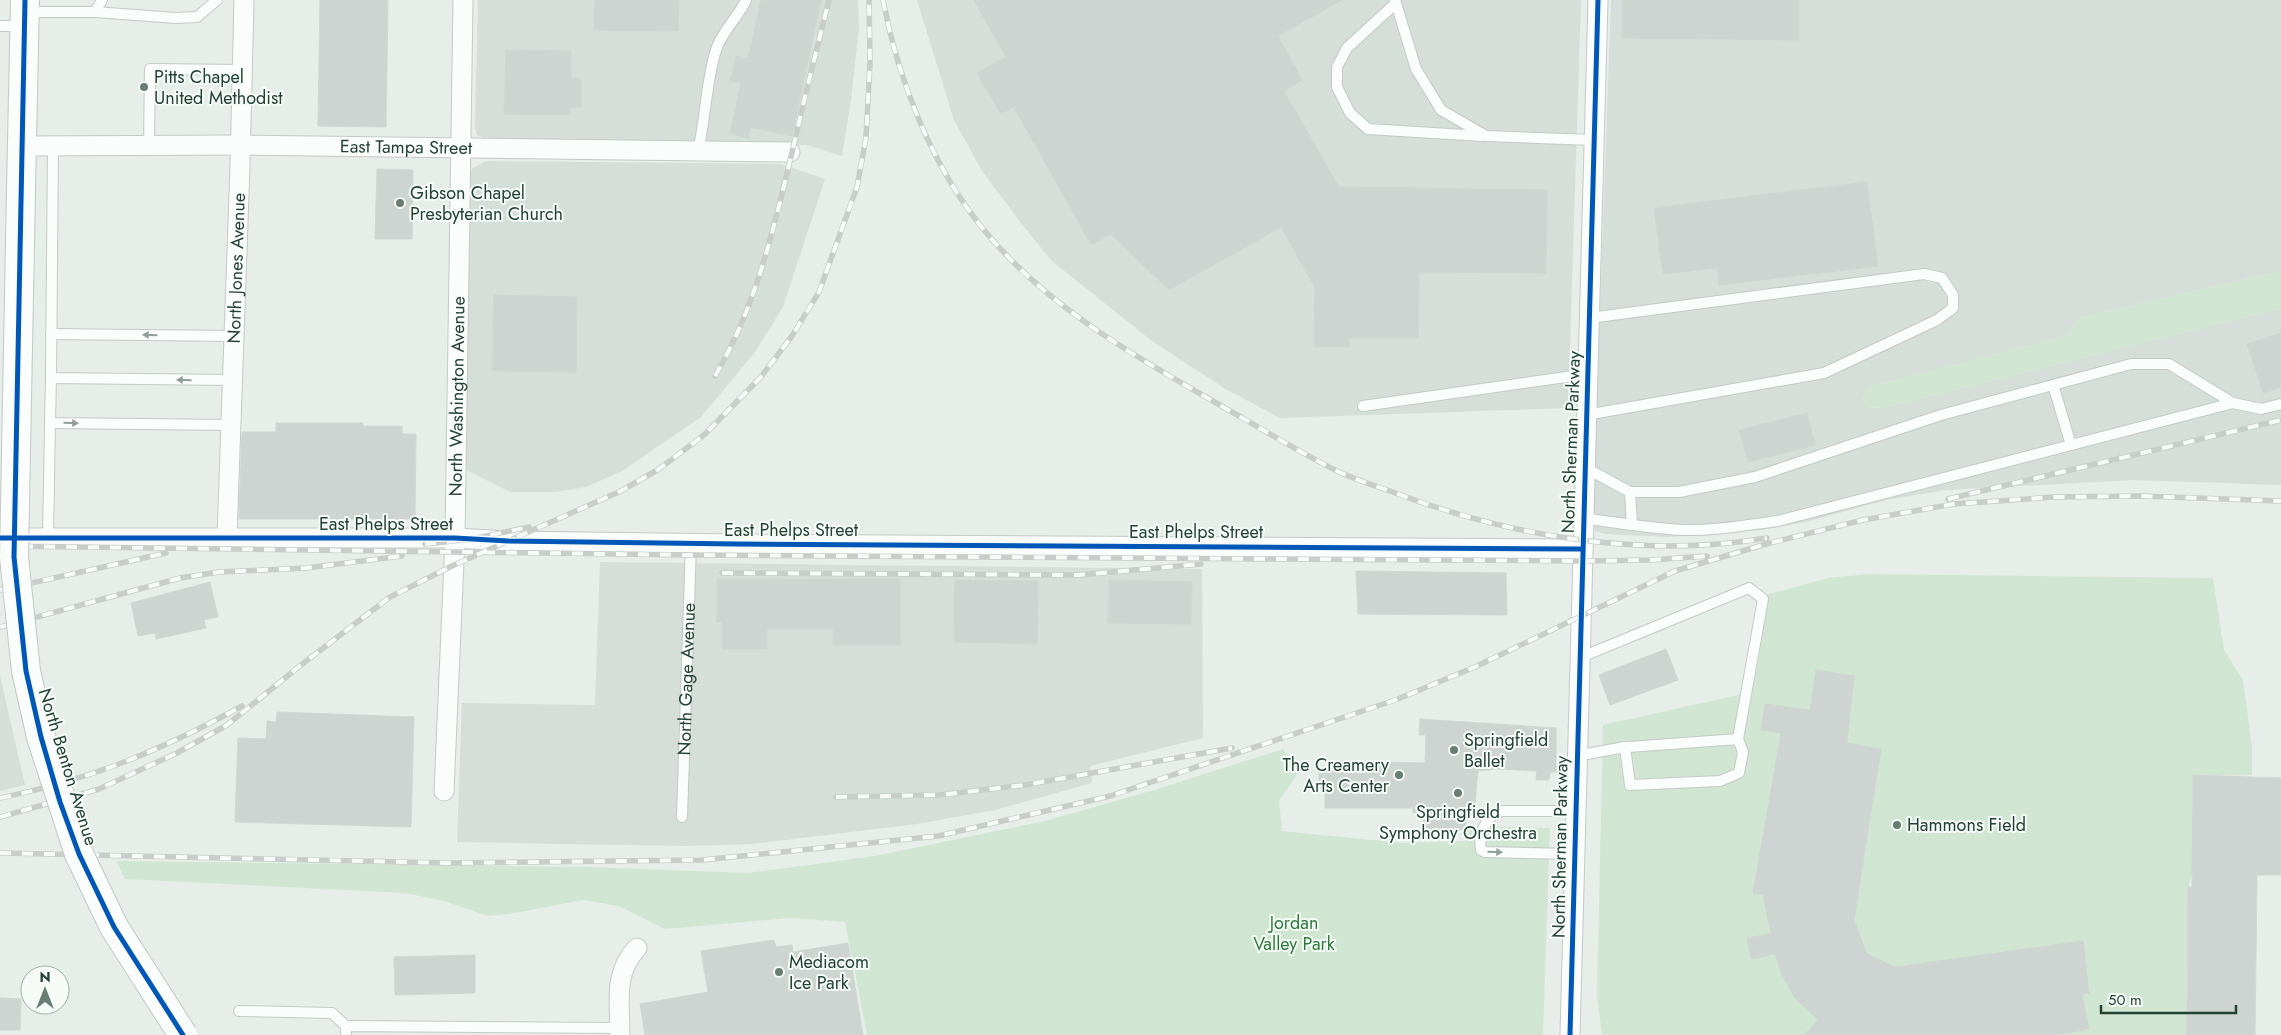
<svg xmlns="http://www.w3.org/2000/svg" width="2281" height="1035" viewBox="0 0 2281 1035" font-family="Jost,sans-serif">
  <rect width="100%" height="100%" fill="#e7ede9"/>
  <path fill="#d5ded8" d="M478 0H858L859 27 851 100 842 156 807 145 484 138 477 135 475 128Z
    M917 0H1581L1568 408 1280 418 1224 388 1152 341 1052 261 1024 227 982 171 954 120Z
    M1611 0H2281V271L2079 318 2067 336 1872 386 1862 397 1866 407 1882 408 2281 308V485L2134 480 1945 490 1886 500 1806 522 1761 530 1668 537 1605 534 1592 530Z
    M486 161 781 164 825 179 783 307 755 352 701 417 622 471 586 487 556 492H510L466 470 470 176 472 169Z
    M600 562 1202 569 1203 738 1090 766 1092 783 995 810 917 824 751 844 685 846 457 842 462 703 595 705Z
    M0 676 25 785 0 791Z"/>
  <path fill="#d0e6d2" d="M2281 271V308L1882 408 1866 407 1862 397 1872 386 2067 336 2079 318Z
    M1868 574 2213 578 2224 650 2243 680 2252 746V775L2193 776V874L2188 887 2187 1035H1602L1597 996 1603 725 1747 693 1762 596 1828 578Z
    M1283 749 1299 772 1279 801 1282 831 1402 843 1466 841 1471 826 1550 828 1543 1035H867L845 922 789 918 665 929 618 906 584 900 509 914 488 916 444 901 405 893 125 879 116 861 590 867 748 873 875 856 1045 821 1154 790Z"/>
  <path fill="#ced4d1" stroke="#d0d6d2" d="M320 0H388L386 127 318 126Z
    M595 0H679L678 31 594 30Z
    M761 0H821L792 136 750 127 748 138 730 134 741 83 730 81 736 56 748 59Z
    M974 0H1342L1278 36 1302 80 1284 91 1339 187 1547 190 1546 273 1419 272 1418 338H1349V347H1314L1315 288 1281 227 1169 290 1111 234 1091 245 1014 107 1001 114 977 73 1006 57Z
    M1622 0H1799V40L1622 38Z
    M506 50 571 51V78L581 79V107H570V115L504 114Z
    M377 169 413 170 412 239H375Z
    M1867 182 1878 266 1719 285 1717 268 1663 274 1654 208Z
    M494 295 577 297 576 372 492 371Z
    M2281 333V387L2263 393 2247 344Z
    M1807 413 1815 445 1748 462 1739 430Z
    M276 423H363V426H402V434H416L415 519H239L242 432H276Z
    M1356 571 1506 573 1507 615 1358 614Z
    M717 579H900V645H833V629H767V649H722V622H717Z
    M955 580 1038 581 1037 644 954 642Z
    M1109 580 1192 582 1191 624 1108 623Z
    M210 582 218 617 204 620 206 628 156 639 155 633 138 636 131 603Z
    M1666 649 1678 680 1610 705 1599 675Z
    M1816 670 1854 676 1847 743 1881 749 1854 920 1867 954 1895 967 2083 941 2089 993 2082 994 2089 1029 2054 1035H1804L1818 1020 1794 997 1781 973 1775 954 1751 959 1747 938 1771 934 1763 895 1753 893 1781 733 1761 730 1765 704 1810 710Z
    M277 712 414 717 411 827 235 822 238 738 266 739 267 721 276 722Z
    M1420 719 1556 728V772H1550L1549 780H1536L1537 771 1497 769 1478 771 1474 814H1466V830L1423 828 1424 814 1413 813V808H1325V789H1319V770H1337V761L1425 763 1426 735H1419Z
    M2193 775 2281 778V875H2257L2255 1035H2187L2188 887H2192Z
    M774 940 776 947 792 945 793 952 848 943 863 1035H645L640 1004 708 992 701 951Z
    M475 955V993L395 995 394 957Z
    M0 998 21 999 20 1030H0Z"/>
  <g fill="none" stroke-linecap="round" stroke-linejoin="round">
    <g stroke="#c4cac6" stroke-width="12">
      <g id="service">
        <path d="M1395 0 1416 69 1441 110 1486 136 1594 140"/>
        <path d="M1396 3 1347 48 1337 67V87L1350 113 1368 129 1482 136"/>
        <path d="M25 12H95L102 0"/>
        <path d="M95 12 176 18 197 17 217 0"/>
        <path d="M0 26H24"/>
        <path d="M149 145 150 69 242 70"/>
        <path d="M53 146 51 378 233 380"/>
        <path d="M698 151C706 117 706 79 717 47 723 31 738 17 746 0"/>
        <path d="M51 334 234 336"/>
        <path d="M51 378 50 423 231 425"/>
        <path d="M2053 385 2071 445"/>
        <path d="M1363 406 1587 374"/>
        <path d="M1586 415 1824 373 1937 320 1953 308V295L1942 278 1924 274 1589 318"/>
        <path d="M1584 467 1630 492H1679L1755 477 1941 415 2131 364H2169L2233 403"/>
        <path d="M1630 492 1632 525"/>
        <path d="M1583 518C1616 523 1649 528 1682 530 1714 531 1746 525 1778 521L2233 403 2261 409 2281 404"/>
        <path d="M48 538 50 423"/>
        <path d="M1579 658 1749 588 1763 599 1738 739"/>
        <path d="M1576 756 1625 747H1629L1738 739 1743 752 1739 773 1720 781 1630 785 1625 747"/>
        <path id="s1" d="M682 817 691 543"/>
        <path d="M1574 854 1485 852 1481 850C1478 834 1486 816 1501 811H1575"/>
        <path d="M239 1011 332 1013 346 1026"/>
        <path d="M346 1035V1026L620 1028"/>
      </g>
    </g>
    <g stroke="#c4cac6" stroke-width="21">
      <g id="minor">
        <path id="s2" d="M22 146 241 145 790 152"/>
        <path id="s3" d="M227 537 240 165 244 0"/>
        <path d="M0 538H455L508 541 737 544 1582 549"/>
        <path id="s4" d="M444 791 455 538 463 0"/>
        <path d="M620 1035C620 1002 613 974 637 948"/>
        <path d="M1570 1035 1598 0"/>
      </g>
    </g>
    <g stroke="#c1c9c4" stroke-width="30">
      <path id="secondary" d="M21 190 25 0"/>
    </g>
    <use href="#service" stroke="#fbfcfc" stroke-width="10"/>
    <use href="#minor" stroke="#fbfcfc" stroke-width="19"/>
    <use href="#secondary" stroke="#fbfcfc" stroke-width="28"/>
    <g stroke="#c8cdca" stroke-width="5.5">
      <path id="rail" d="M883 0C898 80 932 167 984 230 1041 300 1122 349 1199 393 1245 419 1290 447 1337 471 1354 479 1372 485 1390 491 1507 536 1642 559 1767 538
        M715 376C757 305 775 224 794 144 805 96 817 48 829 0
        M1948 499 2281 420
        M425 544 472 539 529 527
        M0 546 691 555 1582 561 1652 560 1707 556
        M722 573 1078 575 1201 564
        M0 590 166 553
        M0 627 180 578 219 572 306 568 402 556
        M836 797 939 795 1025 785 1232 748
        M0 798C90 780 162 750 242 706
        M0 817 99 789 177 753 227 725 301 665 390 597 454 565 621 491 659 469 704 435 760 378 792 336 819 292 857 187 866 138 870 62 869 0
        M0 853 450 863 702 860 938 836 1110 796 1398 699 1477 666 1675 571 1766 544 1863 520 1954 504 2054 497 2141 496 2281 501"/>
    </g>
    <use href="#rail" stroke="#f6fbf8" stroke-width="4" stroke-dasharray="11" stroke-linecap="butt"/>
    <g stroke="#c1c9c4" stroke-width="30" stroke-linecap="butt">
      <path id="secondary-bridge" d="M21 190 14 557 26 671 41 737 79 854 114 927 183 1035"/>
    </g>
    <use href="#secondary-bridge" stroke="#fbfcfc" stroke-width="28"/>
    <g stroke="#f6fbf8" stroke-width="8">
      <path id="cycleway" d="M25 0 14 557 26 671 41 737 60 802 79 854 114 927 183 1035
        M0 538H455L508 541 737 544 1582 549
        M1570 1035 1598 0"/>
    </g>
    <use href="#cycleway" stroke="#0057b8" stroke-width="5"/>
  </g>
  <defs><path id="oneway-solid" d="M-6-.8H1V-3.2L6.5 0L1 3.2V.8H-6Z" transform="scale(1.25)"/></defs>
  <g fill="#8f9f98">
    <use href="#oneway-solid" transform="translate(150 335) rotate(-179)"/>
    <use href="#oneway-solid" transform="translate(184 380) rotate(-179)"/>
    <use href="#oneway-solid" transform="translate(71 423) rotate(1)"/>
    <use href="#oneway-solid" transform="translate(1495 852) rotate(2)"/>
  </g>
  <g fill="#687e73" stroke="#f6fbf8" stroke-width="2">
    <circle cx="144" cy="87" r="5"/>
    <circle cx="400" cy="203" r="5"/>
    <circle cx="1454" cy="750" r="5"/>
    <circle cx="1399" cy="775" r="5"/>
    <circle cx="1458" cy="793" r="5"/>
    <circle cx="1897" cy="825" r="5"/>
    <circle cx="779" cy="972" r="5"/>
  </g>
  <g text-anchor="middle" stroke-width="4" stroke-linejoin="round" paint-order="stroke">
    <g font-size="18" fill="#234233" stroke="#f6fbf8" text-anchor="start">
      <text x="154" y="83">Pitts Chapel<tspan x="154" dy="21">United Methodist</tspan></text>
      <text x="410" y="199">Gibson Chapel<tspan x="410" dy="21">Presbyterian Church</tspan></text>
      <text x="1464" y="746">Springfield<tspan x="1464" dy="21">Ballet</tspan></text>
      <text x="1389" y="771" text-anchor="end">The Creamery<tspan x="1389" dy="21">Arts Center</tspan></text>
      <text x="1458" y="818" text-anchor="middle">Springfield<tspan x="1458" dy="21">Symphony Orchestra</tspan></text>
      <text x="1907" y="831">Hammons Field</text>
      <text x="789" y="968">Mediacom<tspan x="789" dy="21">Ice Park</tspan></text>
    </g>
    <g font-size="18" fill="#234233" stroke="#f6fbf8">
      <text dy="6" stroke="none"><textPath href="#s2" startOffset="384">East Tampa Street</textPath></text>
      <text dy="6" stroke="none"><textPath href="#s3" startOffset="269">North Jones Avenue</textPath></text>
      <text dy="6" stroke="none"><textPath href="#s4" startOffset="395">North Washington Avenue</textPath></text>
      <text transform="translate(1571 442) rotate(-88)" y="6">North Sherman Parkway</text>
      <text x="386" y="530">East Phelps Street</text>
      <text x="791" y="536">East Phelps Street</text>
      <text x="1196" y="538">East Phelps Street</text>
      <text dy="6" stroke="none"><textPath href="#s1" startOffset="138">North Gage Avenue</textPath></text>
      <text transform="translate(68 767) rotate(73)" y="6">North Benton Avenue</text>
      <text transform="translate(1560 847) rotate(-89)" y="6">North Sherman Parkway</text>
    </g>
    <g font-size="18" fill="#2c7b38" stroke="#f6fbf8">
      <text x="1294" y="929">Jordan<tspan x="1294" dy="21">Valley Park</tspan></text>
    </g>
  </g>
  <g transform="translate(45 990)"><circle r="24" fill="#f6fbf8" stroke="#a2b1a9"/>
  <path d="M0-4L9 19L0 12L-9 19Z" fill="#687e73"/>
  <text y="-8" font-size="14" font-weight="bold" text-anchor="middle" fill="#234233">N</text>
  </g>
  <path d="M2101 1005v8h135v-8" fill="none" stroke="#234233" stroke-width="2.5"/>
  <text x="2108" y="1005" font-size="15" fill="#234233" stroke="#f6fbf8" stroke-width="4" paint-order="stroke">50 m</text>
</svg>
